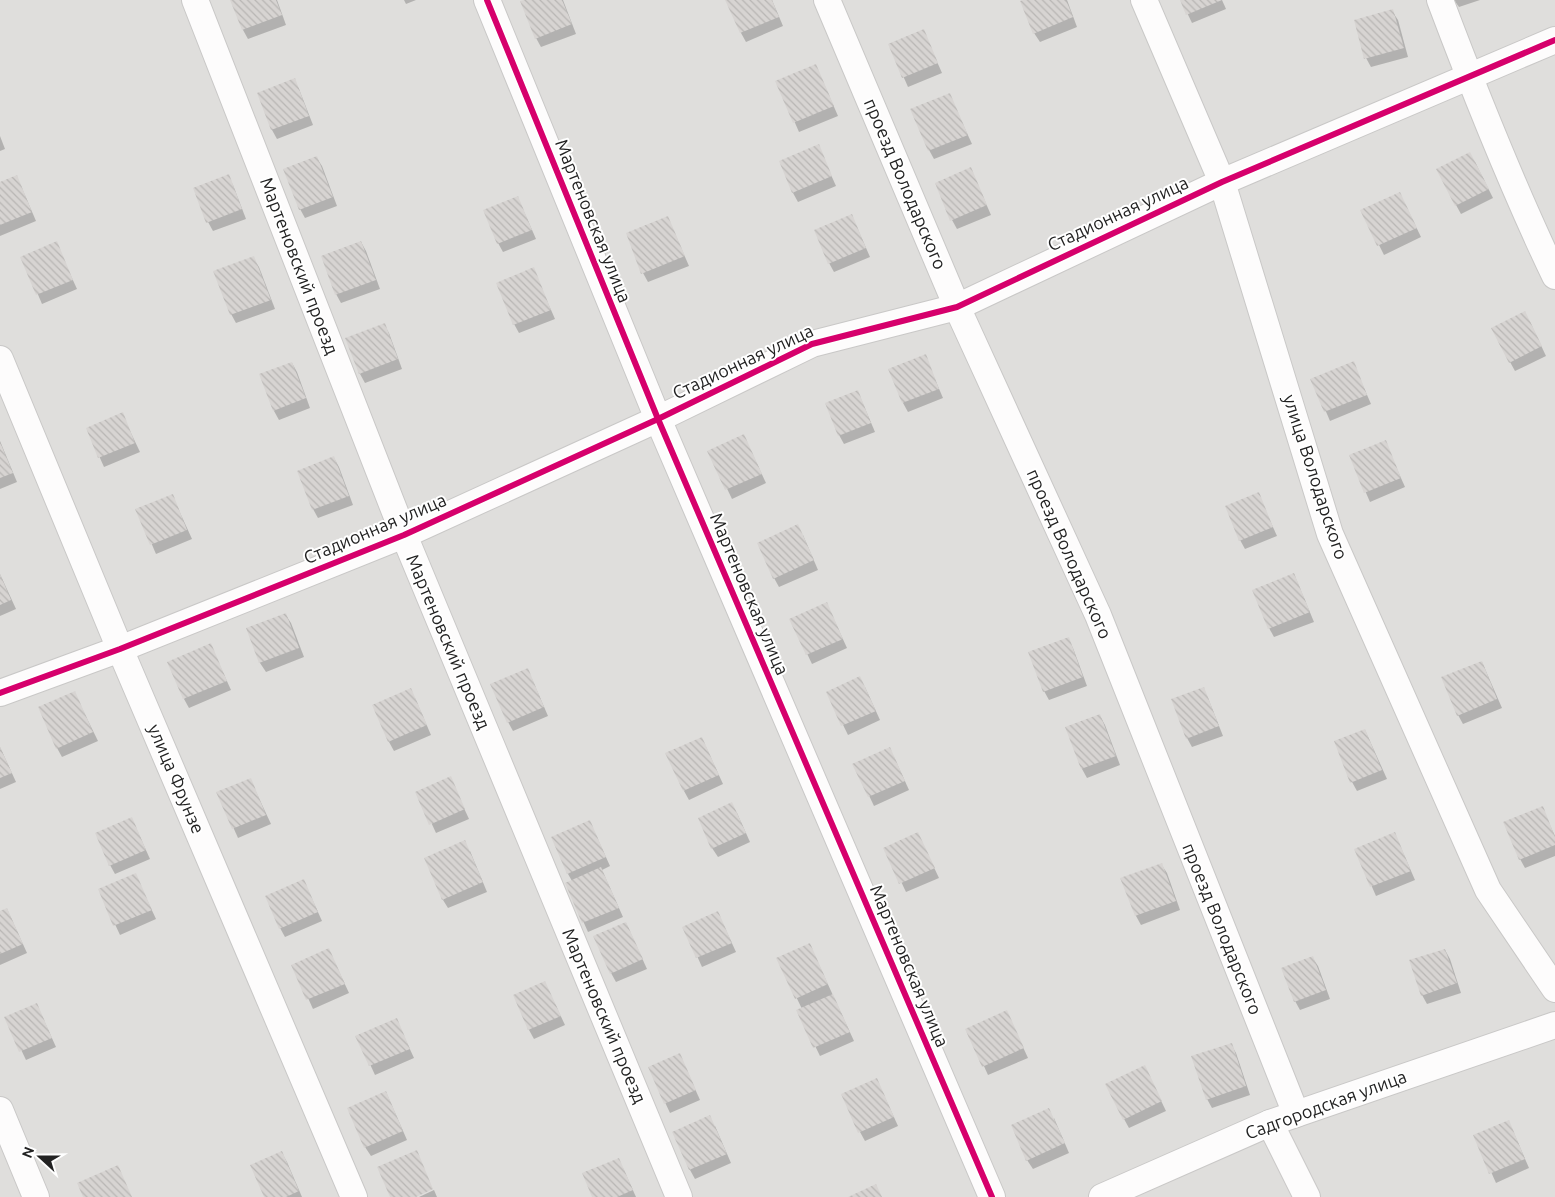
<svg xmlns="http://www.w3.org/2000/svg" width="1555" height="1197" font-family="Ubuntu,sans-serif">
  <style>
    .residential { fill: #dfdedc }
    .shadow { fill: #0003 }
    .building { fill: url(#building-back-hatch) }
    .lines { fill: none; stroke-linecap: round; stroke-linejoin: round }
    .minor-casing { stroke: #c9c8c7; stroke-width: 28 }
    .minor { stroke: #fdfcfc; stroke-width: 26 }
    .cycleway-casing { stroke: #fff; stroke-width: 9 }
    .cycleway { stroke: #d6006c; stroke-width: 6 }
    .labels { text-anchor: middle; stroke-width: 4; stroke-linejoin: round; paint-order: stroke }
    .street-label { font-size: 18px; fill: #222; stroke: #fff }
  </style>
  <defs>
    <pattern id="building-back-hatch" width="6" height="6" patternUnits="userSpaceOnUse" patternTransform="scale(1.25)"><rect width="6" height="6" fill="#d7d4d2"/><path d="M-1 5l2 2M0 0l6 6M5-1l2 2" fill="none" stroke="#b8b6b4"/></pattern>
  </defs>
  <rect width="100%" height="100%" fill="#f0eeeb"/>
  <rect class="residential" x="0" y="0" width="1555" height="1197"/>
  <g class="shadow">
    <polygon points="231,0 277,0 286,25 248,39 243,30"/>
    <polygon points="404,0 416,0 406,4"/>
    <polygon points="527,0 563,0 576,34 541,47 536,38"/>
    <polygon points="728,0 772,0 783,26 746,42 741,33"/>
    <polygon points="1027,0 1067,0 1077,27 1040,42 1034,33"/>
    <polygon points="1181,0 1222,0 1226,9 1192,23"/>
    <polygon points="1454,0 1480,0 1459,7"/>
    <polygon points="1392,11 1398,20 1408,57 1371,67 1366,58"/>
    <polygon points="923,30 942,73 908,87 889,44"/>
    <polygon points="816,66 838,116 799,132 777,82"/>
    <polygon points="294,80 299,89 313,125 277,139 272,130 258,93"/>
    <polygon points="949,94 972,144 934,159 929,150"/>
    <polygon points="0,136 5,149 0,151"/>
    <polygon points="818,146 836,186 798,202 793,193"/>
    <polygon points="316,157 322,166 337,206 305,218 300,209"/>
    <polygon points="1475,162 1493,198 1461,214 1456,205"/>
    <polygon points="971,169 991,215 957,229 952,220"/>
    <polygon points="228,176 233,185 246,219 213,231 208,222"/>
    <polygon points="0,184 21,186 36,221 0,236"/>
    <polygon points="518,198 536,239 503,252 498,243"/>
    <polygon points="1404,202 1421,237 1384,255 1362,211"/>
    <polygon points="852,216 870,257 834,272 829,263"/>
    <polygon points="668,218 689,266 648,282 643,273"/>
    <polygon points="361,242 366,251 380,289 341,303 336,294"/>
    <polygon points="56,243 77,289 42,304 22,257"/>
    <polygon points="253,258 259,267 275,309 236,323 231,314"/>
    <polygon points="533,269 555,319 519,333 514,324"/>
    <polygon points="1530,322 1546,356 1515,371 1510,362"/>
    <polygon points="384,324 389,333 402,369 365,383 360,374"/>
    <polygon points="925,356 943,398 908,412 903,403"/>
    <polygon points="292,363 297,372 310,408 279,420 274,411"/>
    <polygon points="1353,363 1371,404 1330,421 1312,379"/>
    <polygon points="858,392 875,432 844,444 839,435"/>
    <polygon points="122,414 140,452 104,467 87,429"/>
    <polygon points="744,436 766,483 732,499 709,451"/>
    <polygon points="0,441 17,482 0,489"/>
    <polygon points="1385,442 1405,487 1370,502 1350,456"/>
    <polygon points="334,458 339,467 353,505 318,518 313,509"/>
    <polygon points="1258,494 1277,536 1245,549 1240,540"/>
    <polygon points="172,495 192,539 156,554 137,510"/>
    <polygon points="803,535 818,570 779,587 774,578"/>
    <polygon points="0,574 16,609 0,616"/>
    <polygon points="1294,574 1314,622 1274,637 1269,628"/>
    <polygon points="831,613 847,648 812,664 791,620"/>
    <polygon points="285,614 291,623 304,657 266,672 260,663 247,629"/>
    <polygon points="1068,639 1073,648 1087,686 1049,700 1044,691"/>
    <polygon points="210,644 231,690 189,708 184,699"/>
    <polygon points="1482,662 1502,708 1463,724 1458,715"/>
    <polygon points="532,679 548,716 513,731 508,722"/>
    <polygon points="865,687 880,720 848,735 827,692"/>
    <polygon points="1203,689 1208,698 1223,736 1192,747 1187,738"/>
    <polygon points="74,692 98,741 62,757 57,748"/>
    <polygon points="415,698 431,735 394,751 389,742"/>
    <polygon points="1100,716 1105,725 1120,765 1087,778 1082,769 1067,728"/>
    <polygon points="1365,730 1387,779 1357,791 1352,782"/>
    <polygon points="0,747 16,782 0,789"/>
    <polygon points="706,747 723,784 689,800 684,791"/>
    <polygon points="894,757 909,790 874,806 854,764"/>
    <polygon points="450,778 469,819 436,833 417,792"/>
    <polygon points="250,779 271,824 238,838 218,793"/>
    <polygon points="1542,808 1555,836 1555,856 1525,868 1520,859"/>
    <polygon points="737,813 750,842 718,857 712,848"/>
    <polygon points="132,819 150,859 115,874 110,865"/>
    <polygon points="590,822 610,866 602,870 623,917 588,932 566,883 572,881 568,874"/>
    <polygon points="918,834 939,878 906,892 885,848"/>
    <polygon points="1395,834 1415,880 1376,896 1356,850"/>
    <polygon points="470,851 487,892 448,908 443,900"/>
    <polygon points="1161,864 1167,873 1180,910 1141,925 1136,916 1122,879"/>
    <polygon points="135,874 156,919 120,935 99,890"/>
    <polygon points="304,881 322,921 285,937 280,928"/>
    <polygon points="7,909 27,953 0,965 0,912"/>
    <polygon points="718,913 736,952 702,967 684,927"/>
    <polygon points="626,923 647,969 616,982 611,973"/>
    <polygon points="329,950 349,993 313,1009 293,965"/>
    <polygon points="1445,950 1450,959 1461,993 1427,1004 1422,995"/>
    <polygon points="814,954 854,1041 820,1056 798,1011 802,1009 778,959"/>
    <polygon points="1312,957 1318,966 1330,999 1300,1010 1295,1001"/>
    <polygon points="545,983 565,1025 534,1039 529,1030"/>
    <polygon points="37,1005 56,1047 26,1060 6,1018"/>
    <polygon points="396,1019 414,1058 375,1075 357,1036"/>
    <polygon points="1011,1021 1028,1058 988,1075 967,1029"/>
    <polygon points="1231,1044 1236,1053 1250,1095 1212,1108 1207,1099"/>
    <polygon points="680,1055 700,1100 670,1113 649,1068"/>
    <polygon points="1149,1076 1166,1111 1129,1128 1124,1119"/>
    <polygon points="877,1080 898,1126 865,1141 860,1132"/>
    <polygon points="386,1092 407,1140 371,1156 365,1147"/>
    <polygon points="1054,1118 1069,1153 1033,1169 1027,1160"/>
    <polygon points="715,1126 731,1163 695,1179 690,1170"/>
    <polygon points="1513,1131 1529,1168 1496,1183 1475,1136"/>
    <polygon points="282,1153 287,1162 302,1197 265,1197"/>
    <polygon points="623,1168 636,1197 593,1197"/>
    <polygon points="434,1190 437,1197 419,1197"/>
  </g>
  <g class="building">
    <polygon points="230,0 276,0 282,15 242,30"/>
    <polygon points="524,0 562,0 572,24 535,39 520,1"/>
    <polygon points="725,0 772,0 779,17 740,33"/>
    <polygon points="1023,0 1066,0 1073,17 1033,34 1020,1"/>
    <polygon points="1180,0 1222,0 1186,15"/>
    <polygon points="1393,9 1404,48 1364,59 1354,20"/>
    <polygon points="924,29 938,63 902,78 888,44"/>
    <polygon points="816,64 834,106 793,123 775,81"/>
    <polygon points="295,78 309,116 271,130 257,93"/>
    <polygon points="950,93 968,135 928,151 910,109"/>
    <polygon points="819,144 832,176 792,193 779,161"/>
    <polygon points="1470,152 1489,189 1455,206 1436,169"/>
    <polygon points="317,156 333,197 299,210 283,169"/>
    <polygon points="971,167 987,205 950,221 935,183"/>
    <polygon points="229,174 242,209 206,223 193,188"/>
    <polygon points="17,175 32,212 0,225 0,182"/>
    <polygon points="1400,192 1417,228 1377,246 1360,210"/>
    <polygon points="518,196 532,230 497,244 483,210"/>
    <polygon points="852,214 866,248 828,264 814,230"/>
    <polygon points="668,216 685,256 641,274 626,233"/>
    <polygon points="57,241 73,280 36,295 20,257"/>
    <polygon points="361,241 376,280 335,295 321,256"/>
    <polygon points="254,256 271,300 230,315 213,271"/>
    <polygon points="534,267 551,310 513,325 496,283"/>
    <polygon points="1525,311 1542,346 1509,363 1491,328"/>
    <polygon points="385,323 398,359 359,374 345,338"/>
    <polygon points="926,354 939,389 902,403 888,369"/>
    <polygon points="1354,361 1367,395 1324,412 1310,379"/>
    <polygon points="292,362 306,398 273,411 259,374"/>
    <polygon points="858,390 871,423 838,436 825,403"/>
    <polygon points="123,412 135,443 98,458 86,428"/>
    <polygon points="744,434 762,474 725,490 707,451"/>
    <polygon points="1386,440 1401,478 1364,493 1349,455"/>
    <polygon points="0,442 13,473 0,478"/>
    <polygon points="334,456 349,496 312,510 297,471"/>
    <polygon points="1259,492 1273,527 1239,541 1225,506"/>
    <polygon points="173,494 187,530 150,545 135,509"/>
    <polygon points="798,524 814,560 773,579 757,543"/>
    <polygon points="1294,573 1310,612 1268,629 1252,590"/>
    <polygon points="0,574 11,600 0,605"/>
    <polygon points="827,602 843,639 806,655 789,619"/>
    <polygon points="286,613 299,648 259,663 246,628"/>
    <polygon points="1069,637 1083,677 1043,692 1028,652"/>
    <polygon points="211,643 227,681 183,699 167,662"/>
    <polygon points="1482,661 1497,699 1457,716 1441,677"/>
    <polygon points="528,668 544,707 507,723 490,684"/>
    <polygon points="860,676 876,711 841,726 826,692"/>
    <polygon points="1204,687 1219,726 1186,739 1171,699"/>
    <polygon points="411,688 427,725 388,742 372,705"/>
    <polygon points="75,691 93,732 56,749 38,707"/>
    <polygon points="1100,714 1116,756 1081,769 1065,727"/>
    <polygon points="1365,729 1382,770 1350,783 1334,741"/>
    <polygon points="702,737 719,775 683,791 665,753"/>
    <polygon points="0,747 12,773 0,778"/>
    <polygon points="890,747 905,781 868,797 852,764"/>
    <polygon points="451,776 465,809 429,825 415,792"/>
    <polygon points="251,778 266,815 232,829 216,792"/>
    <polygon points="732,802 746,833 711,849 698,818"/>
    <polygon points="1543,806 1555,837 1555,845 1519,860 1503,822"/>
    <polygon points="132,817 146,850 109,866 95,833"/>
    <polygon points="590,820 606,857 567,874 551,837"/>
    <polygon points="918,832 935,868 899,884 883,848"/>
    <polygon points="1395,832 1411,871 1370,887 1354,849"/>
    <polygon points="465,840 483,882 442,900 424,858"/>
    <polygon points="1162,863 1176,901 1135,916 1120,878"/>
    <polygon points="601,867 619,908 582,923 565,883"/>
    <polygon points="136,873 152,910 113,926 98,889"/>
    <polygon points="304,879 318,912 279,929 265,896"/>
    <polygon points="7,908 23,944 0,954 0,911"/>
    <polygon points="718,911 732,943 696,958 682,927"/>
    <polygon points="626,922 643,959 610,974 593,936"/>
    <polygon points="810,943 828,984 795,999 776,958"/>
    <polygon points="329,948 345,984 306,1000 291,965"/>
    <polygon points="1445,949 1457,983 1421,996 1409,960"/>
    <polygon points="1313,956 1326,990 1294,1002 1281,968"/>
    <polygon points="545,981 561,1016 528,1030 513,995"/>
    <polygon points="833,994 850,1032 813,1048 796,1010"/>
    <polygon points="37,1003 52,1038 19,1052 4,1017"/>
    <polygon points="1007,1010 1024,1048 982,1067 965,1029"/>
    <polygon points="397,1018 410,1049 369,1066 355,1036"/>
    <polygon points="1232,1043 1246,1086 1206,1100 1191,1056"/>
    <polygon points="680,1053 696,1090 664,1104 648,1067"/>
    <polygon points="1145,1065 1162,1101 1123,1120 1105,1084"/>
    <polygon points="877,1078 894,1117 858,1133 841,1094"/>
    <polygon points="386,1091 403,1131 364,1148 347,1108"/>
    <polygon points="1049,1108 1065,1143 1026,1161 1011,1125"/>
    <polygon points="710,1115 727,1154 689,1170 672,1132"/>
    <polygon points="1509,1120 1525,1159 1489,1174 1473,1135"/>
    <polygon points="417,1150 433,1189 416,1197 390,1197 377,1167"/>
    <polygon points="282,1151 299,1191 286,1197 264,1197 250,1165"/>
    <polygon points="619,1158 633,1190 617,1197 592,1197 582,1173"/>
    <polygon points="118,1165 132,1197 83,1197 77,1183"/>
    <polygon points="876,1184 882,1197 848,1197"/>
  </g>
  <g class="lines">
    <g class="minor-casing">
      <g id="minor">
        <polyline points="195,0 404,535 679,1197"/>
        <polyline points="487,0 658,419 992,1197"/>
        <polyline points="827,0 957,307 1098,615 1296,1114"/>
        <polyline points="1144,0 1222,182 1330,534 1488,890 1555,989"/>
        <path d="M1440,0C1475,93 1512,186 1555,276"/>
        <polyline points="0,359 120,649 354,1197"/>
        <polyline points="0,693 120,649 404,535 658,419 812,344 957,307 1222,182 1555,40"/>
        <polyline points="0,1110 36,1197"/>
        <polyline points="1270,1123 1307,1197"/>
        <polyline points="1102,1197 1270,1123 1555,1025"/>
      </g>
    </g>
    <use href="#minor" class="minor"/>
    <g class="cycleway-casing">
      <g id="cycleway">
        <polyline points="487,0 658,419 992,1197"/>
        <polyline points="0,693 120,649 404,535 658,419 812,344 957,307 1222,182 1555,40"/>
      </g>
    </g>
    <use href="#cycleway" class="cycleway"/>
  </g>
  <g class="labels">
    <g class="street-label">
      <text transform="translate(905 184) rotate(67)" y="6">проезд Володарского</text>
      <text transform="translate(1118 214) rotate(-25)" y="6">Стадионная улица</text>
      <text transform="translate(593 221) rotate(68)" y="6">Мартеновская улица</text>
      <text transform="translate(299 266) rotate(69)" y="6">Мартеновский проезд</text>
      <text transform="translate(743 362) rotate(-25)" y="6">Стадионная улица</text>
      <text transform="translate(1315 477) rotate(72)" y="6">улица Володарского</text>
      <text transform="translate(375 529) rotate(-23)" y="6">Стадионная улица</text>
      <text transform="translate(1069 554) rotate(66)" y="6">проезд Володарского</text>
      <text transform="translate(749 594) rotate(67)" y="6">Мартеновская улица</text>
      <text transform="translate(448 642) rotate(67)" y="6">Мартеновский проезд</text>
      <text transform="translate(176 779) rotate(67)" y="6">улица Фрунзе</text>
      <text transform="translate(1222 929) rotate(68)" y="6">проезд Володарского</text>
      <text transform="translate(909 966) rotate(67)" y="6">Мартеновская улица</text>
      <text transform="translate(604 1016) rotate(67)" y="6">Мартеновский проезд</text>
      <text transform="translate(1326 1105) rotate(-20)" y="6">Садгородская улица</text>
    </g>
  </g>
  <g transform="translate(40 1157) rotate(291)" stroke="#ffffff" stroke-width="4" paint-order="stroke">
  <path d="M0-4L9 19L0 12L-9 19Z" fill="#222222"/>
  <text y="-8" font-size="14" font-weight="bold" text-anchor="middle" fill="#222222">N</text>
  </g>
</svg>
